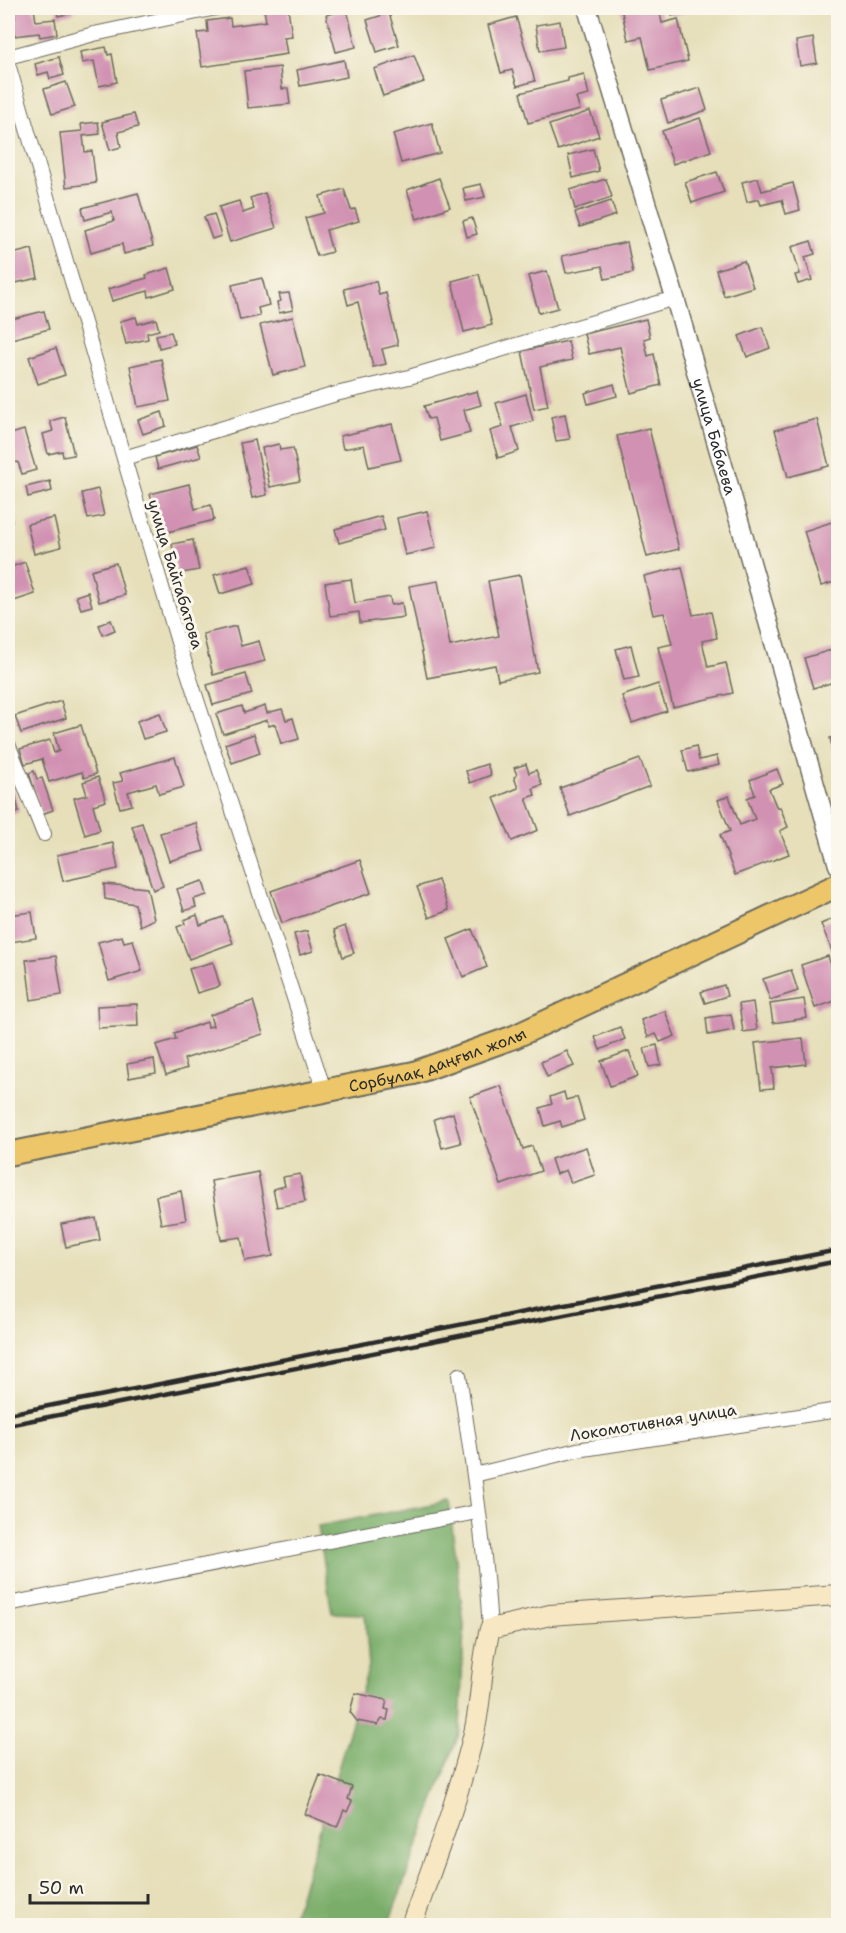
<svg xmlns="http://www.w3.org/2000/svg" width="846" height="1933" font-family="'Shantell Sans',sans-serif">
  <style>
    .forest { fill: #79ad69; stroke: #526c4a; stroke-width: 1.5 }
    .building { fill: #d191b2 }
    .lines { fill: none; stroke-linecap: round; stroke-linejoin: round }
    .minor-casing { stroke: #6c6a5d; stroke-width: 16 }
    .tertiary-casing { stroke: #6c6a5d; stroke-width: 21 }
    .secondary-casing { stroke: #6c6a5d; stroke-width: 22 }
    .primary-casing { stroke: #6c6a5d; stroke-width: 26 }
    .minor { stroke: #fff; stroke-width: 14 }
    .tertiary { stroke: #fff; stroke-width: 18 }
    .secondary { stroke: #f7e8c3; stroke-width: 20 }
    .primary { stroke: #ecc669; stroke-width: 22 }
    .rail { stroke: #2b2b2b; stroke-width: 4.5 }
    .labels { text-anchor: middle; stroke-width: 6; stroke-linejoin: round; paint-order: stroke }
    .street-label { font-size: 16px; fill: #2b2b2b; stroke: #fbf7ec }
  </style>
  <rect width="100%" height="100%" fill="#fbf7ec"/>
  <filter id="ink" filterUnits="userSpaceOnUse"><feTurbulence type="fractalNoise" baseFrequency=".0167" numOctaves="2"/><feDisplacementMap in="SourceGraphic" scale="12" xChannelSelector="R" yChannelSelector="G"/><feConvolveMatrix kernelMatrix="1 2 1 2 8 2 1 2 1" color-interpolation-filters="sRGB"/></filter>
  <filter id="wash" filterUnits="userSpaceOnUse"><feTurbulence type="fractalNoise" baseFrequency=".008" numOctaves="4" result="noise"/><feDisplacementMap in="SourceGraphic" scale="24" xChannelSelector="R" yChannelSelector="G"/><feGaussianBlur stdDeviation="1.35" result="paint"/><feColorMatrix in="noise" values="0 0 0 0 0 0 0 0 0 0 0 0 0 0 0 0 0 1.4 0 .05"/><feComposite in="paint" operator="in"/></filter>
  <g filter="url(#wash)">
    <rect width="100%" height="100%" fill="#e6dfba"/>
    <polygon class="forest" points="449,1501 464,1625 460,1731 388,1925 289,1926 299,1899 369,1666 365,1614 332,1613 318,1526"/>
    <g id="blocks">
      <g class="building">
        <polygon points="14,8 34,8 36,21 55,19 57,34 40,37 39,33 14,36 12,18 15,18"/>
        <polygon points="56,8 73,8 74,13 58,16"/>
        <polygon points="279,8 288,8 292,36 284,37 287,54 202,67 197,33 208,32 207,21 230,18 231,26 266,21 264,10"/>
        <polygon points="480,8 500,8 482,14"/>
        <polygon points="621,8 659,8 662,23 678,19 688,61 650,70 642,37 628,40"/>
        <polygon points="670,8 688,8 689,11 672,16"/>
        <polygon points="347,10 356,47 336,52 326,15"/>
        <polygon points="389,13 399,45 377,52 367,20"/>
        <polygon points="516,17 535,81 517,86 512,70 501,73 488,25"/>
        <polygon points="560,21 564,47 540,51 536,25"/>
        <polygon points="813,38 817,63 800,66 796,41"/>
        <polygon points="106,47 108,55 112,54 117,82 99,86 94,61 82,63 80,52"/>
        <polygon points="414,55 424,82 383,96 374,69"/>
        <polygon points="59,57 64,75 50,79 48,72 38,75 35,64"/>
        <polygon points="344,60 347,77 300,86 297,70"/>
        <polygon points="280,67 282,89 288,88 290,104 248,108 244,71"/>
        <polygon points="584,74 589,95 576,98 580,110 528,123 520,93 568,81 568,78"/>
        <polygon points="66,82 75,107 52,114 44,89"/>
        <polygon points="700,88 707,110 668,123 661,100"/>
        <polygon points="590,111 599,136 558,150 549,125"/>
        <polygon points="134,114 138,127 118,132 121,147 110,150 102,122"/>
        <polygon points="700,118 711,151 673,164 662,131"/>
        <polygon points="98,122 100,134 83,136 85,152 92,151 96,183 66,187 60,133 82,131 81,124"/>
        <polygon points="432,123 440,153 401,163 393,134"/>
        <polygon points="593,149 599,171 573,178 568,155"/>
        <polygon points="717,172 724,192 692,203 685,182"/>
        <polygon points="439,178 450,207 417,219 407,190"/>
        <polygon points="758,178 762,191 793,183 800,210 786,214 782,200 761,205 759,199 747,202 742,182"/>
        <polygon points="606,179 612,197 575,209 570,190"/>
        <polygon points="481,184 485,197 466,201 463,188"/>
        <polygon points="344,189 351,210 355,209 359,221 326,230 332,252 317,256 305,218 324,213 320,196"/>
        <polygon points="138,193 153,246 124,254 122,244 91,253 85,230 114,221 112,212 85,220 82,208"/>
        <polygon points="265,193 276,228 230,242 219,207 239,201 243,213 254,209 250,198"/>
        <polygon points="611,201 616,215 580,227 575,213"/>
        <polygon points="214,214 221,236 212,239 204,217"/>
        <polygon points="472,218 477,234 467,237 463,221"/>
        <polygon points="811,241 815,254 805,257 812,280 798,284 795,275 800,274 792,247"/>
        <polygon points="627,242 633,273 605,279 602,266 566,273 562,256"/>
        <polygon points="32,249 38,278 11,284 8,270 8,255"/>
        <polygon points="744,261 753,287 724,296 716,270"/>
        <polygon points="169,268 175,289 149,297 148,291 112,301 108,289 147,278 146,275"/>
        <polygon points="547,271 558,308 539,313 528,276"/>
        <polygon points="479,274 492,325 464,332 452,281"/>
        <polygon points="262,278 269,305 258,308 260,316 240,320 232,285"/>
        <polygon points="376,281 379,295 386,293 398,345 382,349 386,364 373,367 358,302 348,305 344,289"/>
        <polygon points="289,293 293,310 279,313 277,302 281,301 279,294"/>
        <polygon points="44,311 49,329 8,340 8,320"/>
        <polygon points="136,317 138,324 156,319 159,330 147,333 148,339 126,344 120,321"/>
        <polygon points="293,317 305,367 273,375 260,325"/>
        <polygon points="646,319 650,337 644,339 648,356 654,354 661,385 631,393 620,347 589,354 584,334"/>
        <polygon points="762,327 770,348 747,357 739,336"/>
        <polygon points="171,332 175,344 159,348 156,335"/>
        <polygon points="568,341 572,360 540,367 548,406 534,409 522,351"/>
        <polygon points="56,348 65,375 38,384 29,357"/>
        <polygon points="161,359 170,401 138,407 130,366"/>
        <polygon points="614,384 617,396 588,404 585,393"/>
        <polygon points="477,391 481,405 464,410 470,433 440,441 434,418 428,419 424,406"/>
        <polygon points="526,394 533,421 512,427 519,451 498,458 490,431 503,427 496,403"/>
        <polygon points="162,412 166,426 143,434 138,420"/>
        <polygon points="565,414 570,439 556,441 551,417"/>
        <polygon points="65,417 74,455 63,457 62,451 48,454 43,434 53,431 50,421"/>
        <polygon points="817,419 829,466 788,477 775,430"/>
        <polygon points="392,424 401,460 369,467 364,445 343,449 340,436"/>
        <polygon points="649,428 679,549 647,557 617,436"/>
        <polygon points="24,430 36,470 22,474 18,462 12,463 8,446 8,435"/>
        <polygon points="255,440 267,495 252,498 240,443"/>
        <polygon points="279,444 280,450 293,448 300,481 270,487 262,448"/>
        <polygon points="197,445 201,457 158,469 155,457"/>
        <polygon points="50,481 52,491 28,497 26,487"/>
        <polygon points="189,484 195,509 211,505 214,520 160,534 150,494"/>
        <polygon points="98,489 104,516 88,519 82,493"/>
        <polygon points="8,507 12,521 8,522"/>
        <polygon points="427,511 436,548 405,555 397,518"/>
        <polygon points="381,516 385,530 339,543 335,529"/>
        <polygon points="54,518 61,547 34,554 27,524"/>
        <polygon points="838,520 838,581 821,586 804,531"/>
        <polygon points="193,540 199,570 177,574 172,544"/>
        <polygon points="8,544 12,559 8,560"/>
        <polygon points="25,562 35,594 8,603 8,568"/>
        <polygon points="116,563 125,595 99,602 91,570"/>
        <polygon points="249,565 255,584 220,594 214,575"/>
        <polygon points="682,567 693,615 711,612 717,638 702,641 708,667 726,663 733,693 673,707 658,647 672,644 664,613 653,615 644,576"/>
        <polygon points="520,575 538,672 498,680 495,665 427,678 409,586 438,581 450,646 499,636 488,581"/>
        <polygon points="351,579 355,603 390,597 391,605 402,603 404,617 360,623 359,612 330,616 325,583"/>
        <polygon points="88,592 92,606 81,609 76,596"/>
        <polygon points="111,620 115,630 103,635 99,625"/>
        <polygon points="236,626 241,646 259,641 265,661 213,675 203,634"/>
        <polygon points="631,645 639,677 624,680 616,649"/>
        <polygon points="838,648 838,681 813,688 804,658"/>
        <polygon points="246,674 252,694 213,705 207,685"/>
        <polygon points="658,684 667,711 632,723 622,696"/>
        <polygon points="61,701 66,718 21,733 15,716"/>
        <polygon points="242,706 244,713 265,706 267,713 282,709 286,720 293,718 299,739 281,744 275,724 269,726 267,720 223,734 216,714"/>
        <polygon points="160,713 166,732 143,739 137,721"/>
        <polygon points="81,725 96,774 84,778 82,772 49,782 42,759 25,764 20,749 50,740 54,753 59,751 54,733"/>
        <polygon points="254,734 260,753 232,763 225,744"/>
        <polygon points="838,736 838,769 830,738"/>
        <polygon points="696,746 699,760 717,756 719,765 688,772 682,750"/>
        <polygon points="175,757 184,787 159,794 156,784 128,792 132,805 120,808 113,783 123,781 120,773"/>
        <polygon points="640,759 650,786 570,816 560,788"/>
        <polygon points="487,764 491,775 470,783 466,771"/>
        <polygon points="526,764 529,773 536,770 542,785 533,788 535,795 526,798 538,830 512,841 494,798 518,788 514,777 517,775 514,768"/>
        <polygon points="777,769 783,784 769,789 777,808 780,807 788,827 780,831 789,854 735,875 720,835 730,831 718,800 729,796 740,825 755,819 747,798 755,795 750,780"/>
        <polygon points="34,771 37,779 42,778 53,810 42,814 29,773"/>
        <polygon points="98,777 106,801 93,805 100,830 85,835 74,798 87,795 83,782"/>
        <polygon points="14,790 19,812 8,815 8,792"/>
        <polygon points="142,823 163,886 153,890 132,826"/>
        <polygon points="196,823 204,851 169,861 160,833"/>
        <polygon points="113,843 118,869 63,881 57,855"/>
        <polygon points="360,860 371,893 282,923 271,891"/>
        <polygon points="438,880 449,910 429,918 417,887"/>
        <polygon points="203,881 207,895 194,899 196,907 184,911 177,889"/>
        <polygon points="104,884 147,888 154,919 140,926 135,904 105,899"/>
        <polygon points="32,912 36,938 11,942 8,915"/>
        <polygon points="197,915 200,925 223,917 233,943 189,959 177,927 185,924 184,920"/>
        <polygon points="835,918 838,926 838,954 834,956 821,924"/>
        <polygon points="345,926 354,953 343,957 334,930"/>
        <polygon points="472,929 487,967 463,977 448,939"/>
        <polygon points="307,931 313,951 300,955 294,934"/>
        <polygon points="122,936 124,942 133,940 142,971 109,981 98,942"/>
        <polygon points="56,956 62,995 31,1000 26,960"/>
        <polygon points="828,956 838,987 838,1000 815,1008 801,965"/>
        <polygon points="213,962 220,986 197,993 189,969"/>
        <polygon points="791,970 798,991 770,1000 763,979"/>
        <polygon points="724,985 727,996 705,1003 701,992"/>
        <polygon points="804,999 807,1018 773,1023 770,1004"/>
        <polygon points="253,1001 263,1034 184,1059 187,1068 166,1075 156,1045 176,1039 174,1033 207,1022 208,1027 213,1026 210,1015"/>
        <polygon points="753,1002 757,1030 743,1032 739,1004"/>
        <polygon points="137,1004 138,1026 98,1028 97,1006"/>
        <polygon points="665,1011 675,1036 660,1042 656,1034 648,1037 641,1020"/>
        <polygon points="731,1014 734,1030 708,1035 706,1018"/>
        <polygon points="620,1027 625,1039 600,1050 595,1037"/>
        <polygon points="803,1038 806,1064 772,1068 774,1088 761,1089 755,1043"/>
        <polygon points="657,1045 661,1065 649,1067 644,1048"/>
        <polygon points="567,1051 574,1066 547,1077 541,1062"/>
        <polygon points="629,1051 638,1076 610,1086 601,1061"/>
        <polygon points="154,1059 156,1073 129,1078 127,1064"/>
        <polygon points="501,1086 523,1149 532,1146 541,1171 501,1185 470,1097"/>
        <polygon points="564,1092 566,1100 577,1097 584,1120 562,1127 560,1121 545,1126 540,1108 552,1104 550,1097"/>
        <polygon points="453,1113 461,1143 442,1148 434,1119"/>
        <polygon points="586,1147 595,1175 571,1183 566,1170 556,1174 551,1159"/>
        <polygon points="258,1172 273,1256 245,1261 241,1237 221,1240 211,1181"/>
        <polygon points="300,1174 305,1202 277,1207 273,1189 285,1186 283,1177"/>
        <polygon points="181,1191 186,1220 161,1224 156,1196"/>
        <polygon points="96,1218 100,1240 66,1247 61,1224"/>
        <polygon points="355,1693 387,1700 385,1709 389,1710 387,1720 382,1719 378,1725 357,1721 350,1712"/>
        <polygon points="320,1775 352,1787 348,1799 352,1801 347,1812 344,1810 337,1827 305,1814"/>
      </g>
    </g>
  </g>
  <g filter="url(#ink)">
    <use href="#blocks" fill-opacity="0" stroke="#6c6a5d" stroke-width="1.5"/>
    <g class="lines">
      <g class="minor-casing">
        <g id="minor">
          <polyline points="8,57 94,34 216,8"/>
          <polyline points="8,64 178,642 324,1090"/>
          <polyline points="124,458 336,394 409,377 675,298"/>
          <polyline points="8,744 44,834"/>
          <path d="M459,1375C472,1459 485,1544 490,1629"/>
          <polyline points="474,1475 577,1450 838,1410"/>
          <polyline points="8,1604 477,1512"/>
        </g>
      </g>
      <g class="tertiary-casing">
        <g id="tertiary">
          <path id="s1" d="M587,8L675,298L838,865"/>
        </g>
      </g>
      <g class="secondary-casing">
        <path id="secondary" d="M411,1926C434,1862 458,1799 474,1733C482,1699 481,1663 490,1629L550,1615L838,1595"/>
      </g>
      <g class="primary-casing">
        <g id="primary">
          <path id="s2" d="M8,1154L414,1073L514,1037L838,885"/>
        </g>
      </g>
      <use href="#minor" class="minor"/>
      <use href="#tertiary" class="tertiary"/>
      <use href="#secondary" class="secondary"/>
      <use href="#primary" class="primary"/>
      <g class="rail">
        <polyline points="8,1414 838,1250"/>
        <polyline points="8,1425 838,1261"/>
      </g>
    </g>
  </g>
  <g class="labels">
    <g class="street-label">
      <text dy="6" stroke="none"><textPath href="#s1" startOffset="447">улица Бабаева</textPath></text>
      <text transform="translate(176 574) rotate(73)" y="6">улица Байгабатова</text>
      <text dy="6" stroke="none"><textPath href="#s2" startOffset="440">Сорбұлақ даңғыл жолы</textPath></text>
      <text transform="translate(653 1422) rotate(-9)" y="6">Локомотивная улица</text>
    </g>
  </g>
  <rect width="846" height="1933" fill="none" stroke="#fbf7ec" stroke-width="30"/>
  <path d="M30 1894v9h118v-9" fill="none" stroke="#2b2b2b" stroke-width="3"/>
  <text x="39" y="1894" font-size="18" fill="#2b2b2b" stroke="#fbf7ec" stroke-width="4.5" paint-order="stroke">50 m</text>
</svg>
